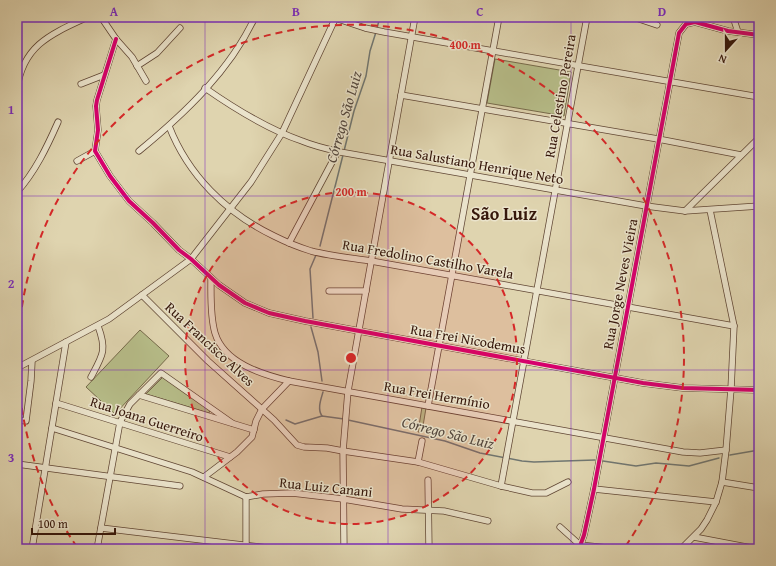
<svg xmlns="http://www.w3.org/2000/svg" width="776" height="566" font-family="'Gentium Book Plus',serif">
  <style>
    .green { fill: #b6bc88; stroke: #766a4a }
    .lines { fill: none; stroke-linecap: round; stroke-linejoin: round }
    .stream { stroke: #707671; stroke-width: 1.5 }
    .street-casing { stroke: #604634; stroke-width: 7 }
    .street { stroke: #eae3cb; stroke-width: 5.5 }
    .cycleway-casing { stroke: #eae3cb; stroke-width: 6 }
    .cycleway { stroke: #d6006c; stroke-width: 4 }
    .grid { fill: none; stroke: #7b2cbf; stroke-width: 1; stroke-opacity: 0.55 }
    .ring { fill: none; stroke: #d62828; stroke-width: 2; stroke-dasharray: 7 5 }
    .labels { text-anchor: middle; stroke-width: 3; stroke-linejoin: round; paint-order: stroke }
    .street-label { font-size: 14px; fill: #36170b; stroke: #eae3cb }
    .water-label { font-size: 15px; font-style: italic; fill: #53473e; stroke: #eae3cb }
    .district-label { font-size: 18px; font-weight: bold; fill: #36170b; stroke: #eae3cb }
    .centre { fill: #d62828; stroke: #eae3cb; stroke-width: 2 }
    .ring-label { font-size: 12px; text-anchor: middle; font-weight: bold; fill: #d62828; stroke: #eae3cb; stroke-width: 3; stroke-linejoin: round; paint-order: stroke }
    .neatline { fill: none; stroke: #7b2cbf; stroke-width: 1.5 }
    .grid-label { font-size: 13px; text-anchor: middle; font-weight: bold; fill: #7b2cbf }
  </style>
  <rect width="100%" height="100%" fill="#dfd4af"/>
  <filter id="stains"><feTurbulence type="fractalNoise" baseFrequency=".005" numOctaves="4"/><feColorMatrix values="0 0 0 0 .2 0 0 0 0 .09 0 0 0 0 .02 0 0 0 .5 -.17"/></filter>
  <radialGradient id="worn" r=".72"><stop offset=".6" stop-color="#630" stop-opacity="0"/><stop offset="1" stop-color="#630" stop-opacity=".3"/></radialGradient>
  <g class="green">
    <polygon points="495,59 571,72 564,116 487,103"/>
    <polygon points="140,330 169,356 115,414 86,387"/>
    <polygon points="163,377 210,410 209,413 146,394"/>
    <polygon points="422,407 426,408 422,432 418,432"/>
  </g>
  <g class="lines">
    <g class="stream">
      <polyline points="377,28 380,17"/>
      <polyline points="344,151 354,111 366,76 370,51 376,32"/>
      <polyline points="320,246 343,155"/>
      <polyline points="313,318 310,269 316,255"/>
      <polyline points="311,327 318,352 322,381"/>
      <path d="M322,416C317,409 321,399 323,392"/>
      <polyline points="286,420 295,424 322,416 344,419"/>
      <polyline points="348,420 445,441 480,453 522,461 534,462 595,460"/>
      <polyline points="730,455 759,450"/>
      <polyline points="603,461 636,466 656,463 689,466 719,458"/>
    </g>
    <g class="street-casing">
      <g id="street">
        <polyline points="101,17 116,39 132,57 146,81"/>
        <polyline points="332,17 365,28 384,32 759,97"/>
        <polyline points="633,17 657,25"/>
        <polyline points="733,17 738,32"/>
        <polyline points="116,39 97,100 96,106 98,130 95,151 110,176 129,201 153,223 179,250 191,259 219,285 245,303 269,313 305,321 643,383 683,388 759,390"/>
        <polyline points="137,66 157,53 180,28"/>
        <polyline points="81,84 104,75"/>
        <path d="M205,88C235,109 267,129 302,141C314,146 327,149 340,152L646,206L685,211L759,206"/>
        <path d="M17,89C23,45 51,34 88,17"/>
        <polyline points="401,95 658,139 741,155"/>
        <path d="M169,126C188,175 226,213 274,236C286,242 298,247 311,251C330,256 351,258 371,261L734,326"/>
        <path d="M139,151C184,114 230,71 255,17"/>
        <polyline points="77,161 95,151"/>
        <path d="M17,192C35,172 47,147 58,122"/>
        <polyline points="685,211 759,138"/>
        <polyline points="289,243 338,151"/>
        <path d="M211,278C211,295 210,316 215,333C224,363 261,374 289,381L683,452L700,453L726,450"/>
        <polyline points="329,291 366,291"/>
        <polyline points="142,295 208,361 274,420 297,445 304,447 327,448 343,451 418,462 501,486 532,493 546,493 568,482"/>
        <polyline points="17,368 109,319 191,259 251,182 282,133 336,17"/>
        <path d="M91,377C103,355 107,350 98,326"/>
        <polyline points="139,395 254,430"/>
        <polyline points="56,403 230,457"/>
        <polyline points="428,406 499,17"/>
        <polyline points="17,420 26,421 31,381 32,361"/>
        <polyline points="52,428 192,472 246,497 263,494 292,493 343,499 402,509 444,511 488,521"/>
        <polyline points="418,462 422,441"/>
        <polyline points="17,464 180,486"/>
        <polyline points="204,477 237,452 252,437 256,421 262,409 289,381"/>
        <polyline points="428,480 429,549"/>
        <polyline points="722,482 759,488"/>
        <polyline points="501,486 587,17"/>
        <polyline points="594,489 716,502"/>
        <polyline points="560,527 580,545 618,549"/>
        <polyline points="101,528 277,549"/>
        <polyline points="694,537 757,549"/>
        <polyline points="32,549 66,342"/>
        <polyline points="97,549 120,422 130,404 161,373 232,423"/>
        <polyline points="246,549 246,497"/>
        <polyline points="344,549 343,451 348,391 415,17"/>
        <polyline points="579,549 584,535 594,489 679,33 686,24 695,22 728,31 759,35"/>
        <polyline points="681,549 701,529 707,520 716,502 722,482 726,450 731,389 734,326 710,210"/>
      </g>
    </g>
    <use href="#street" class="street"/>
    <g class="cycleway-casing">
      <g id="cycleway">
        <polyline points="116,39 97,100 96,106 98,130 95,151 110,176 129,201 153,223 179,250 191,259 219,285 245,303 269,313 305,321 643,383 683,388 759,390"/>
        <polyline points="579,549 584,535 594,489 679,33 686,24 695,22 728,31 759,35"/>
      </g>
    </g>
    <use href="#cycleway" class="cycleway"/>
  </g>
  <path class="grid" d="M205,17V549M388,17V549M571,17V549M17,196H759M17,370H759"/>
  <circle cx="351" cy="358" r="166" fill="#d62828" fill-opacity=".12"/>
  <g class="ring">
    <circle cx="351" cy="358" r="166"/>
    <path d="M77 547A333 333 0 1 1 625 547"/>
  </g>
  <g class="labels">
    <g class="street-label">
      <text transform="translate(560 96) rotate(-80)" y="5">Rua Celestino Pereira</text>
      <text transform="translate(477 164) rotate(10)" y="5">Rua Salustiano Henrique Neto</text>
      <text transform="translate(428 259) rotate(10)" y="5">Rua Fredolino Castilho Varela</text>
      <text transform="translate(620 284) rotate(-79)" y="5">Rua Jorge Neves Vieira</text>
      <text transform="translate(468 339) rotate(10)" y="5">Rua Frei Nicodemus</text>
      <text transform="translate(210 344) rotate(43)" y="5">Rua Francisco Alves</text>
      <text transform="translate(437 395) rotate(10)" y="5">Rua Frei Hermínio</text>
      <text transform="translate(147 419) rotate(18)" y="5">Rua Joana Guerreiro</text>
      <text transform="translate(326 487) rotate(6)" y="5">Rua Luiz Canani</text>
    </g>
    <g class="water-label">
      <text transform="translate(344 117) rotate(-74)" y="5">Córrego São Luiz</text>
      <text transform="translate(448 433) rotate(14)" y="5">Córrego São Luiz</text>
    </g>
    <g class="district-label">
      <text x="504" y="220">São Luiz</text>
    </g>
  </g>
  <circle cx="351" cy="358" r="6" class="centre"/>
  <g class="ring-label">
    <text x="465" y="49">400 m</text>
    <text x="351" y="196">200 m</text>
  </g>
  <rect width="776" height="566" fill="none" stroke="#dfd4af" stroke-width="44"/>
  <g transform="translate(726 50) rotate(201)" stroke="#eae3cb" stroke-width="3" paint-order="stroke">
  <path d="M0-3L7 15L0 10L-7 15Z" fill="#36170b"/>
  <text y="-6" font-size="11" font-weight="bold" text-anchor="middle" fill="#36170b">N</text>
  </g>
  <path d="M32 528v6h83v-6" fill="none" stroke="#36170b" stroke-width="2"/>
  <text x="38" y="528" font-size="12" fill="#36170b" stroke="#eae3cb" stroke-width="3" paint-order="stroke">100 m</text>
  <rect x="22" y="22" width="732" height="522" class="neatline"/>
  <g class="grid-label">
    <text x="114" y="16">A</text>
    <text x="296" y="16">B</text>
    <text x="480" y="16">C</text>
    <text x="662" y="16">D</text>
    <text x="11" y="114">1</text>
    <text x="11" y="288">2</text>
    <text x="11" y="462">3</text>
  </g>
  <rect width="100%" height="100%" filter="url(#stains)"/>
  <rect width="100%" height="100%" fill="url(#worn)"/>
</svg>
